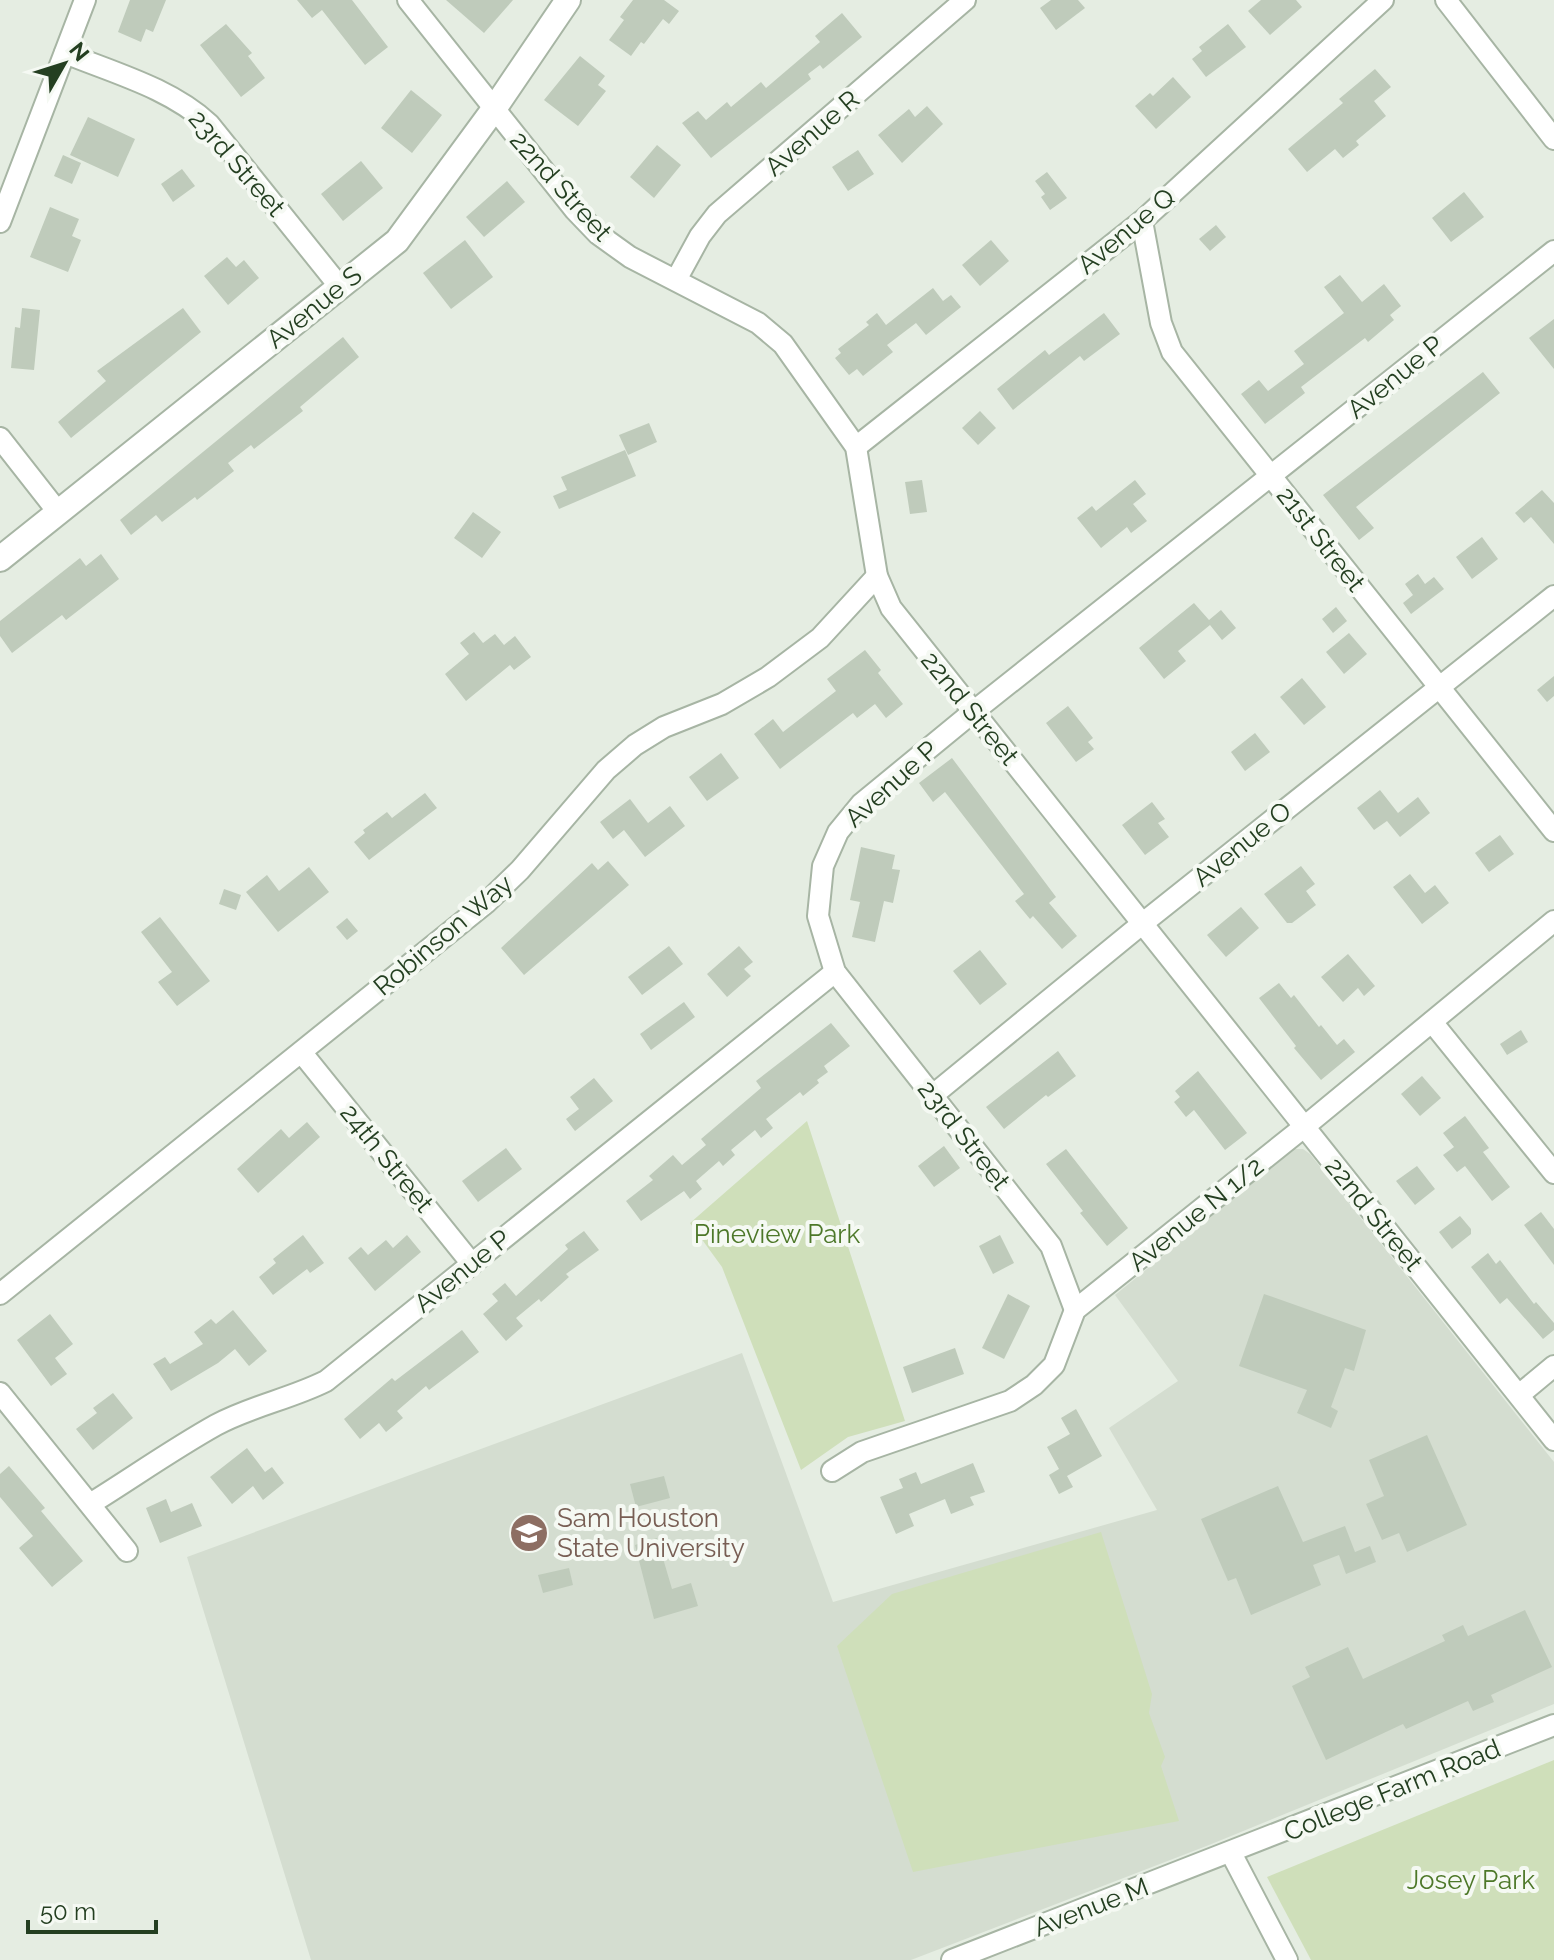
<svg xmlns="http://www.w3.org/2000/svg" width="1554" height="1960" font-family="Raleway,sans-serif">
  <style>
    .built { fill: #d4ddd0 }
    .green { fill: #cfdfba }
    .building { fill: #bfcbbb }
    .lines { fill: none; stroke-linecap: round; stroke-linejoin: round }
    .minor-casing { stroke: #a7b5a4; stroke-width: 24 }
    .tertiary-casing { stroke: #a7b5a4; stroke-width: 28 }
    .minor { stroke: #fff; stroke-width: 20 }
    .tertiary { stroke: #fff; stroke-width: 24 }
    .labels { text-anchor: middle; stroke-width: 8; stroke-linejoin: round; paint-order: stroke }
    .street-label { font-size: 26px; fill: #243f21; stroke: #f5f9f3 }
    .park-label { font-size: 26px; fill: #4d7829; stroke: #f5f9f3 }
    .education-label { font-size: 26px; fill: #785e54; stroke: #f5f9f3; text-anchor: start }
  </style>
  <rect width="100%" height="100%" fill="#e5ede2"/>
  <polygon class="built" points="1294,1149 1303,1149 1310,1154 1554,1462 1554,1704 1209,1845 911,1960 311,1960 187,1557 742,1353 833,1602 1157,1510 1109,1428 1178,1381 1115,1295"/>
  <g class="green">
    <polygon points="807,1121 905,1421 848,1437 801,1470 722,1267 690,1223"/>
    <polygon points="1101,1532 1152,1694 1149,1713 1165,1757 1161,1766 1179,1821 913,1872 837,1646 892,1594"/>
    <polygon points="1554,1760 1554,1960 1311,1960 1267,1877"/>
  </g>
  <g class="building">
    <polygon points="130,0 166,0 153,32 146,29 141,42 118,32"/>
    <polygon points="297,0 352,0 388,47 365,65 322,10 312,18"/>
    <polygon points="446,0 513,0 484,33"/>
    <polygon points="633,0 664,0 679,11 669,24 663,19 644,44 641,42 631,56 609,40 624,20 620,17"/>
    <polygon points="1051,0 1078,0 1085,8 1056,30 1040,8"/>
    <polygon points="1261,0 1296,0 1302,7 1270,35 1248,11"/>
    <polygon points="842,13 862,37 823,69 820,65 808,74 811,79 711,158 682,123 698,111 706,120 727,102 731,107 761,82 766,88 820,42 815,36"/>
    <polygon points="226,24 252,53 248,56 265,78 241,97 200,45"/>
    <polygon points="1228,24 1246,47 1206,77 1192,59 1202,51 1199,47"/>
    <polygon points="580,56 605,76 598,85 606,91 578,126 544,100"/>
    <polygon points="1375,69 1391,87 1374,101 1386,116 1356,141 1359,145 1343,158 1335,149 1307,172 1288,149 1343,103 1339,99"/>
    <polygon points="1173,77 1191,97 1156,129 1135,106 1150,93 1153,96"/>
    <polygon points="411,90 442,115 412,153 381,128"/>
    <polygon points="927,106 943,124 902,163 878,135 909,109 915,117"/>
    <polygon points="88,117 135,139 118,177 70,155"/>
    <polygon points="657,145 681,165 654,198 630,177"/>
    <polygon points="858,150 874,174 848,191 832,167"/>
    <polygon points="63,155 81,163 72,184 54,176"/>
    <polygon points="361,161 383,188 343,221 321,194"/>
    <polygon points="182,169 195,186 173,202 161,184"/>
    <polygon points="1047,172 1067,198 1050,210 1041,197 1045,194 1035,181"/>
    <polygon points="507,181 525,202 484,237 466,217"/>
    <polygon points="1464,192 1484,217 1451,242 1432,218"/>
    <polygon points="50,207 79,219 72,236 81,240 68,272 30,257"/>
    <polygon points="1216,225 1226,237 1210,251 1199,239"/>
    <polygon points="465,240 493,277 451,309 423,273"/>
    <polygon points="991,240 1009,261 980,286 962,265"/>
    <polygon points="227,257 236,267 244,260 259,278 228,305 204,276"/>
    <polygon points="1340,275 1362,302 1384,284 1401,306 1390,315 1394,320 1368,342 1365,338 1301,387 1305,393 1265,424 1241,394 1259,380 1268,391 1304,364 1294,351 1344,313 1324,287"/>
    <polygon points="933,288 943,301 951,295 961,307 926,335 916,323 887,345 893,352 863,376 857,369 849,375 835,358 841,353 838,349 869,325 866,322 877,313 886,325"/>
    <polygon points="22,308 40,310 34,370 11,368 15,327 20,328"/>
    <polygon points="183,308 201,332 71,438 58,422 106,381 97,371"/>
    <polygon points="1104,313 1120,334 1084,361 1080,356 1013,410 997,389 1045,350 1049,355"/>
    <polygon points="1554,319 1554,369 1529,338"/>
    <polygon points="343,337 359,357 300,407 303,411 254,449 251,445 228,463 234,471 197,500 195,497 162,522 156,515 131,535 120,520"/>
    <polygon points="1483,372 1500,393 1356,507 1374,528 1359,540 1323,495"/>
    <polygon points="980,411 996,428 978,445 962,428"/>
    <polygon points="649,423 657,442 628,455 619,435"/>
    <polygon points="625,450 636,476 559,509 553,496 567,490 561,477"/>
    <polygon points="922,480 927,512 910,514 905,482"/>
    <polygon points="1135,480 1146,494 1133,504 1147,521 1131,533 1127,527 1101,548 1077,518 1092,506 1096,511"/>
    <polygon points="1542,490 1554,503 1554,544 1531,517 1524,523 1515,513"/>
    <polygon points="473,512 501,532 482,558 454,538"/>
    <polygon points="1482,537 1498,559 1472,579 1456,557"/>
    <polygon points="101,554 119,579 66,620 62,615 12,653 0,636 0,621 80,558 86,566"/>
    <polygon points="1418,574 1425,584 1434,577 1444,589 1411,614 1403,603 1413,595 1405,584"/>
    <polygon points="1194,603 1209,620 1221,610 1236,628 1222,640 1210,625 1178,651 1186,661 1164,679 1139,648"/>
    <polygon points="1336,607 1347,621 1333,633 1322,619"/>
    <polygon points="474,632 483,643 495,634 504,645 515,636 531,657 514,670 510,665 466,701 445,674 469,654 460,643"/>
    <polygon points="1349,633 1367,654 1344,674 1326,652"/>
    <polygon points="865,650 881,670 878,673 903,704 886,718 875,704 857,718 853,713 780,769 754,734 773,719 783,732 836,691 827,679"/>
    <polygon points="1554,676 1554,696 1547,702 1537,690"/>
    <polygon points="1302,678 1326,707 1304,725 1280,697"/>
    <polygon points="1068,706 1093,738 1088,742 1094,749 1076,762 1046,723"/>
    <polygon points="1255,733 1270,752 1245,771 1231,752"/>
    <polygon points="721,753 739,778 707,801 689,777"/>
    <polygon points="952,758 1056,897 1049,903 1077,936 1062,949 1033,916 1030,919 1015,901 1024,894 945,792 933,802 919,783"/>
    <polygon points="1380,790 1398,813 1418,797 1430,813 1400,837 1387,821 1374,830 1357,808"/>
    <polygon points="425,793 437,808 369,860 354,842 365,833 363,830 387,812 392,818"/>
    <polygon points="630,799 648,823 670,806 685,826 645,857 624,830 613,839 600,822"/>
    <polygon points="1152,802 1165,819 1158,823 1169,837 1145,855 1122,825"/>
    <polygon points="1500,835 1514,854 1489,872 1475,853"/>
    <polygon points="861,847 895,855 892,869 900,870 893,903 884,901 875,942 852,937 860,902 850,900"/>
    <polygon points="608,861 629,885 524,975 501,948 592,863 598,870"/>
    <polygon points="1301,866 1315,884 1306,891 1316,905 1292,923 1287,923 1264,894"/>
    <polygon points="309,867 329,892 278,932 246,892 267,875 279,891"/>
    <polygon points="1410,874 1425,893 1435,885 1449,903 1422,924 1393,887"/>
    <polygon points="224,889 241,895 236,910 219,904"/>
    <polygon points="1241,907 1259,928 1226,957 1207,935"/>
    <polygon points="160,917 210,981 177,1006 158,982 172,972 141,932"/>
    <polygon points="347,918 358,931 347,940 336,927"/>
    <polygon points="669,946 683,964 642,995 628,977"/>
    <polygon points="739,946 753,962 744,969 751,976 727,997 707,974"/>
    <polygon points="980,950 1007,984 980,1005 953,971"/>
    <polygon points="1348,954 1375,986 1364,996 1358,988 1343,1002 1321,977"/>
    <polygon points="1279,983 1291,998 1294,995 1319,1027 1321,1025 1337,1045 1344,1039 1355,1052 1321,1080 1294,1048 1296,1046 1259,998"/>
    <polygon points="684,1002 695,1017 651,1050 640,1034"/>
    <polygon points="831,1023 850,1046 824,1066 828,1072 817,1080 819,1083 803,1096 800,1092 766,1119 773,1128 761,1138 755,1130 731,1150 735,1155 723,1166 719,1161 696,1181 702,1189 690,1199 684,1191 641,1221 626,1201 653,1180 649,1176 673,1155 682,1165 706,1145 701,1139 761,1088 756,1081"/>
    <polygon points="1521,1030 1528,1042 1507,1055 1500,1044"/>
    <polygon points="1058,1051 1076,1076 1048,1097 1046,1095 1004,1129 986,1107"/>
    <polygon points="1198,1071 1247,1133 1225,1150 1194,1110 1186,1117 1174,1102 1180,1097 1175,1091"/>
    <polygon points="1422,1076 1441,1098 1420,1116 1401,1094"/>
    <polygon points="594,1078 613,1101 575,1131 566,1119 579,1109 570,1097"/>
    <polygon points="1465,1116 1489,1148 1483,1152 1510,1187 1492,1201 1465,1166 1457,1172 1443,1155 1454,1147 1443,1133"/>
    <polygon points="307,1122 320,1137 258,1193 237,1169 281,1129 289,1138"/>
    <polygon points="944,1146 960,1168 934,1187 918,1166"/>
    <polygon points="506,1148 522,1169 478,1202 462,1181"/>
    <polygon points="1066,1149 1128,1228 1107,1246 1080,1213 1083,1211 1046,1164"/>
    <polygon points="1417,1166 1435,1189 1415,1205 1396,1181"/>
    <polygon points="1541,1212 1554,1229 1554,1265 1524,1225"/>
    <polygon points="1460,1216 1471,1229 1471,1234 1452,1249 1439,1232"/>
    <polygon points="584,1231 599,1250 566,1274 569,1277 541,1302 539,1299 516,1318 523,1326 506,1341 483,1314 498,1301 492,1294 505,1283 516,1296 568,1249 565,1245"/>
    <polygon points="303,1235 324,1263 310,1273 307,1269 273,1295 259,1277 276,1263 273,1259"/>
    <polygon points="407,1235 421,1252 375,1291 348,1258 361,1247 368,1255 386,1240 393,1248"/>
    <polygon points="1000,1235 1014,1263 993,1274 979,1246"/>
    <polygon points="1488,1253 1496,1264 1500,1260 1534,1304 1536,1302 1554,1323 1554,1330 1543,1339 1507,1298 1500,1304 1471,1267"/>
    <polygon points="1008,1294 1030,1306 1004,1359 982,1348"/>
    <polygon points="1264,1294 1366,1330 1354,1371 1345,1368 1331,1407 1338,1411 1331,1428 1297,1413 1307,1390 1239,1366"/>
    <polygon points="233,1310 267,1351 249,1366 235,1349 218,1363 171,1391 153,1364 165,1357 170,1364 203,1344 194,1332 211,1319 216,1324"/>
    <polygon points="50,1314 73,1344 55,1358 67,1374 51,1386 17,1340"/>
    <polygon points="462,1330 479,1352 429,1390 426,1386 397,1411 403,1418 386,1432 379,1423 360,1439 344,1419 392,1378 395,1381"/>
    <polygon points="955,1348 964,1374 912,1393 903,1367"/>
    <polygon points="113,1393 133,1418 93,1450 76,1429 97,1413 93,1408"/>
    <polygon points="1076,1409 1102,1456 1067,1476 1073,1487 1059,1494 1049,1475 1059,1469 1047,1447 1070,1434 1061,1418"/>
    <polygon points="1427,1435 1467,1525 1407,1552 1399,1533 1382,1540 1366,1504 1384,1496 1369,1460"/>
    <polygon points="247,1448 265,1472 272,1467 284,1483 263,1500 253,1486 232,1504 210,1477"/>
    <polygon points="973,1463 985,1492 970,1497 974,1505 951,1514 945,1499 909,1514 914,1526 896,1534 880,1497 903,1488 899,1479 916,1472 921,1484"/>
    <polygon points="9,1466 45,1508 41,1511 83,1561 52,1587 19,1548 33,1536 0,1497 0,1474"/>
    <polygon points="664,1476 670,1498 636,1507 630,1484"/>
    <polygon points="1278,1486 1303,1542 1345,1526 1355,1552 1370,1546 1376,1562 1346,1574 1339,1555 1313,1565 1321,1585 1251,1615 1236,1578 1228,1581 1201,1519"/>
    <polygon points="166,1499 171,1512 192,1503 202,1526 160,1543 146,1508"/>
    <polygon points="657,1538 672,1589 691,1583 698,1606 654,1619 635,1545"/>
    <polygon points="569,1568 573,1585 543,1593 538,1575"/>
    <polygon points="1525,1610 1552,1667 1491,1695 1494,1702 1473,1711 1468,1701 1406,1729 1403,1724 1326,1760 1292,1686 1310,1677 1305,1667 1348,1647 1363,1679 1445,1641 1442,1635 1463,1625 1468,1636"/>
  </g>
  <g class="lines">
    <g class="minor-casing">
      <g id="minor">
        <polyline points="408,0 575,210 598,234 630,257 758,323 783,344 856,447 877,576 891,608 1554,1440"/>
        <polyline points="1446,0 1554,139"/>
        <path d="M65,53C114,73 170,88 209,124L340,287"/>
        <polyline points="1142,221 1161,323 1172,352 1554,831"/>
        <polyline points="0,222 85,0"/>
        <polyline points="676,280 700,236 717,214 965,0"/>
        <polyline points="0,438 58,512"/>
        <polyline points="856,447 1142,221 1383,0"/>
        <polyline points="1432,1022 1554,1173"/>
        <polyline points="302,1053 472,1264"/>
        <polyline points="933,1095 1143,923 1554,596"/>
        <polyline points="0,1294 486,903 520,870 606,770 635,745 664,727 722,704 768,677 820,638 877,576"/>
        <polyline points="1075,1310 1051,1246 835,972 818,916 823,866 838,832 861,804 973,712 1554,251"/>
        <polyline points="0,1393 127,1551"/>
        <polyline points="1519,1395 1554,1366"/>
        <polyline points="832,1471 862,1452 1010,1401 1034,1385 1054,1365 1075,1310 1304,1127 1554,921"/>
        <path d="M90,1504C132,1478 173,1449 216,1425C251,1406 290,1399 326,1381L835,972"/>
        <polyline points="1231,1853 1287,1960"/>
        <polyline points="952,1960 1554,1725"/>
      </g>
    </g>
    <g class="tertiary-casing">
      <polyline id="tertiary" points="0,559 397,241 494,109 568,0"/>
    </g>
    <use href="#minor" class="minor"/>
    <use href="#tertiary" class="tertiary"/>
  </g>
  <defs>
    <g id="university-disc" transform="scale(2)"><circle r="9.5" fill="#8d6e63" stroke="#f5f9f3"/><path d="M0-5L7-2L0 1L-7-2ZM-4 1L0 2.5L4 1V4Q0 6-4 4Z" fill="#fff"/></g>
  </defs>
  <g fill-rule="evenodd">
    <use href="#university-disc" x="529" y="1533"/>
  </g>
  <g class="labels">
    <g class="street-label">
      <text transform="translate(812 133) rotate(-41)" y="9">Avenue R</text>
      <text transform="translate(237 163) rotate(49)" y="9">23rd Street</text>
      <text transform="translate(561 186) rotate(48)" y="9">22nd Street</text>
      <text transform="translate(1126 231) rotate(-40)" y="9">Avenue Q</text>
      <text transform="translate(314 307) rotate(-39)" y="9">Avenue S</text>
      <text transform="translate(1395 377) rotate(-39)" y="9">Avenue P</text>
      <text transform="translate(1321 539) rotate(52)" y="9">21st Street</text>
      <text transform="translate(970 708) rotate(51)" y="9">22nd Street</text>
      <text transform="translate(891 784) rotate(-42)" y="9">Avenue P</text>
      <text transform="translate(1242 844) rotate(-39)" y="9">Avenue O</text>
      <text transform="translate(443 935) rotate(-40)" y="9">Robinson Way</text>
      <text transform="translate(964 1135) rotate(52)" y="9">23rd Street</text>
      <text transform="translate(387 1158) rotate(51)" y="9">24th Street</text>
      <text transform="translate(1196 1214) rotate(-39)" y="9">Avenue N 1/2</text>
      <text transform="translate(1374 1214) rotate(51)" y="9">22nd Street</text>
      <text transform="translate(462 1271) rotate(-39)" y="9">Avenue P</text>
      <text transform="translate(1392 1790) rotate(-22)" y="9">College Farm Road</text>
      <text transform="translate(1091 1907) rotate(-21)" y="9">Avenue M</text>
    </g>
    <g class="park-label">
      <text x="777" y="1243">Pineview Park</text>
      <text x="1471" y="1889">Josey Park</text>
    </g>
    <g class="education-label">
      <text x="557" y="1527">Sam Houston<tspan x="557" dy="30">State University</tspan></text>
    </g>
  </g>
  <g transform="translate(64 64) rotate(51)" stroke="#f5f9f3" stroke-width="6" paint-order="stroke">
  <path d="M0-6L14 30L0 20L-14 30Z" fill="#243f21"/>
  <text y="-12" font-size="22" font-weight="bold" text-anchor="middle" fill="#243f21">N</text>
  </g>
  <path d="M28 1920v12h128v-12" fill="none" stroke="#243f21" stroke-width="4"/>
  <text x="40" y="1920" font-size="24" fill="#243f21" stroke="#f5f9f3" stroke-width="6" paint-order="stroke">50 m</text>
</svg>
